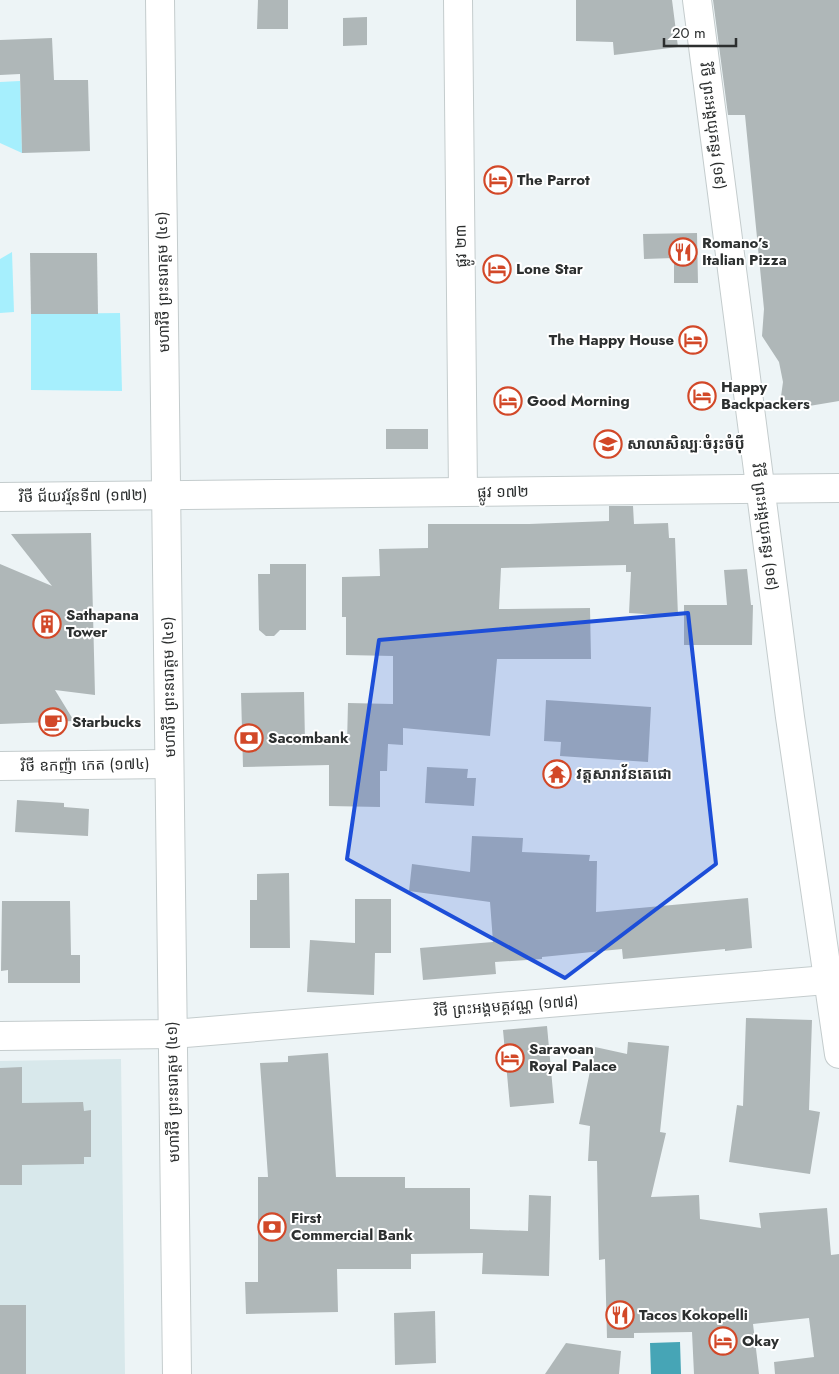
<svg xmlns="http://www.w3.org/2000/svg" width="839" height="1374" font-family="Jost,'Noto Sans Khmer',sans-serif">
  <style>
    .built { fill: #d8e8eb }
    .green { fill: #a6effd }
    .water { fill: #46a5b6 }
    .building { fill: #afb7b8 }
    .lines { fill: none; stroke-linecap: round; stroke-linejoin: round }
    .street-casing { stroke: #c4cccd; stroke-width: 30 }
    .secondary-casing { stroke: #c4cccd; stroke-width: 30 }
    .primary-casing { stroke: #c4cccd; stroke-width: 30 }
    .street { stroke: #fff; stroke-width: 28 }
    .secondary { stroke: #fff; stroke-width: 28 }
    .primary { stroke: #fff; stroke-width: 28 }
    .marked { fill: #1d4ed8; fill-opacity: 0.2; stroke: #1d4ed8; stroke-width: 4; stroke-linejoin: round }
    .labels { text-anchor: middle; stroke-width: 4; stroke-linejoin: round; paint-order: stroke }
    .street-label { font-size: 15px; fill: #2c2f2f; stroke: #fff }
    .poi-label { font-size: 15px; font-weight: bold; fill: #2c2f2f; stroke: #fff; text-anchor: start }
  </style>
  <rect width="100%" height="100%" fill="#edf4f6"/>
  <polygon class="built" points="121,1059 125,1374 0,1374 0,1061"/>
  <g class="green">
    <polygon points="20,81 22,153 0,143 0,82"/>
    <polygon points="12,252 14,312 0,313 0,259"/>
    <polygon points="120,313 122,391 31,390 31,314"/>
  </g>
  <polygon class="water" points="680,1342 681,1374 651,1374 650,1343"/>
  <g class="building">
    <polygon points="258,0 288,0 288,29 257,29"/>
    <polygon points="576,0 672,0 678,47 614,55 613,42 576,41"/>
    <polygon points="713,0 839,0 839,401 779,411 783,382 779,362 762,336 764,309 745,115 728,115"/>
    <polygon points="367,17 367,45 343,46 343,18"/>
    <polygon points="52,38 54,80 88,80 90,151 22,153 20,74 0,75 0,40"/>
    <polygon points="697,233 698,283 674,283 674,258 644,259 643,234"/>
    <polygon points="30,253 97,253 98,314 31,314"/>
    <rect x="386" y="429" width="42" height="20"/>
    <polygon points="609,506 633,506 634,524 668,523 669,538 675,538 678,616 629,613 631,572 626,572 626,565 501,568 499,609 590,608 591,659 497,659 490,736 403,728 403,745 388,744 387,771 380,771 380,807 329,806 329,765 243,767 241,693 304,692 305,742 347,744 348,703 393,704 393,656 346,655 346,617 342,617 342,577 380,576 379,549 428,548 428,524 529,524 609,521"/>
    <polygon points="91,533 95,695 55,690 74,721 0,724 0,564 52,586 11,534"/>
    <polygon points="270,564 306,564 306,630 280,630 274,636 266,636 259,630 258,574 270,574"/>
    <polygon points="747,569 751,605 753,605 752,645 684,645 684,605 727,605 724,570"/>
    <polygon points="546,700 651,707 648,762 560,756 561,742 544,741"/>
    <polygon points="427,767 468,769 467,778 476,778 474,806 425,803"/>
    <polygon points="17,800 64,803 64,807 89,809 88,836 15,832"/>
    <polygon points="472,836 523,838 522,852 590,855 589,861 597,861 596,912 748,898 752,948 725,951 725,949 623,959 622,949 542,957 542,959 495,962 496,974 423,980 420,948 493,942 490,902 409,891 412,864 470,872"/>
    <polygon points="289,873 290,948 250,948 250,900 257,900 257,874"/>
    <polygon points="355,899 391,899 391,953 375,953 374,995 307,992 310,940 355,943"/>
    <polygon points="2,901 70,901 71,955 80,955 80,983 8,983 8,970 1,971"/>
    <polygon points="746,1018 812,1020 809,1110 820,1112 810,1174 729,1162 737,1105 743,1106"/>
    <polygon points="547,1026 554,1103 510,1107 503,1030"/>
    <polygon points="628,1042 669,1046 660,1132 666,1133 651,1197 699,1195 700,1219 761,1228 759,1213 827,1208 831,1255 839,1254 839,1374 775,1374 774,1362 814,1357 809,1318 753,1324 759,1374 694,1374 692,1332 634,1333 634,1338 607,1338 605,1259 599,1260 597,1161 588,1161 590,1126 579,1124 595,1047 627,1054"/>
    <polygon points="328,1053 336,1177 405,1177 405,1188 470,1188 470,1229 528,1231 529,1195 551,1196 549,1276 482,1274 483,1253 411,1254 411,1269 337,1269 338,1312 246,1314 245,1282 258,1282 258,1177 268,1177 260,1063 288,1062 288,1056"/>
    <polygon points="22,1067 22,1103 83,1102 84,1111 91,1110 91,1157 84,1157 84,1164 22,1165 22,1185 0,1185 0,1068"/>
    <rect x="0" y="1305" width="26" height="69"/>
    <polygon points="435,1311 436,1363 395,1365 394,1313"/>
    <polygon points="566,1343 621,1351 619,1374 545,1374"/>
  </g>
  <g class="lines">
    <g class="street-casing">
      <g id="street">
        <polyline points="458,0 463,492"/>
        <polyline points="0,497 839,488"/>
        <polyline points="0,766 169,764"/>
      </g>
    </g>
    <g class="secondary-casing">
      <g id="secondary">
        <polyline points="697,0 790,717 839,1054"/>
        <polyline points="0,1036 173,1034 839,979"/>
      </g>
    </g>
    <g class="primary-casing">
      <polyline id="primary" points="160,0 177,1374"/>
    </g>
    <use href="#street" class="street"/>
    <use href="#secondary" class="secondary"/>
    <use href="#primary" class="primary"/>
  </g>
  <path class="marked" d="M688,613L716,864L565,978L347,859L379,640Z"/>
  <defs>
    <g id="hotel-ring" transform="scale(1.4375)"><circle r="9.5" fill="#fff" stroke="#d24828" stroke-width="1.5"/><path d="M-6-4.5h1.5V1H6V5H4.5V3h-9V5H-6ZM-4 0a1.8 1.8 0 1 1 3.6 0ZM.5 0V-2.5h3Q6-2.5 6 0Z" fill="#d24828"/></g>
    <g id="restaurant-ring" transform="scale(1.4375)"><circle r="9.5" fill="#fff" stroke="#d24828" stroke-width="1.5"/><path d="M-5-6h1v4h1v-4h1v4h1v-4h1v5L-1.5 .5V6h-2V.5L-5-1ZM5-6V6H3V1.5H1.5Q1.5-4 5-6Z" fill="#d24828"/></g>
    <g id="school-ring" transform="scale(1.4375)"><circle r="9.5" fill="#fff" stroke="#d24828" stroke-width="1.5"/><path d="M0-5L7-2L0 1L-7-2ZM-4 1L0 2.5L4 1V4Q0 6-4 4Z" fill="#d24828"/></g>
    <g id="building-ring" transform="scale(1.4375)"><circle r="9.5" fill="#fff" stroke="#d24828" stroke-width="1.5"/><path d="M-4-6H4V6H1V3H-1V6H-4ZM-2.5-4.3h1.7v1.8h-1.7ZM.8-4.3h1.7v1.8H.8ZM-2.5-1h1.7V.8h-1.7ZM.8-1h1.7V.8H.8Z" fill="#d24828"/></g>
    <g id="cafe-ring" transform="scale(1.4375)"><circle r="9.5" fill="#fff" stroke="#d24828" stroke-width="1.5"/><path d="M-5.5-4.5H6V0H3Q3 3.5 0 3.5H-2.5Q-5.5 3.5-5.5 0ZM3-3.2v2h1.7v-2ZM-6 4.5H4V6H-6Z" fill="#d24828"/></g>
    <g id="bank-ring" transform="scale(1.4375)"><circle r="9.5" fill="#fff" stroke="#d24828" stroke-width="1.5"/><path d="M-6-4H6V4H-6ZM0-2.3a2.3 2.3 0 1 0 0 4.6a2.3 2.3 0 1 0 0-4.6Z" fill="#d24828"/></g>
    <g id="temple-ring" transform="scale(1.4375)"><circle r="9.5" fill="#fff" stroke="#d24828" stroke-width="1.5"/><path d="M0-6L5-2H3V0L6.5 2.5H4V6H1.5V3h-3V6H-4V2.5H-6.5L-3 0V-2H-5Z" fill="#d24828"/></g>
  </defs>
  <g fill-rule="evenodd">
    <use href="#hotel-ring" x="498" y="180"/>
    <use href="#restaurant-ring" x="683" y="252"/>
    <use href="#hotel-ring" x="497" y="269"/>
    <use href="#hotel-ring" x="693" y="340"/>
    <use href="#hotel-ring" x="702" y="396"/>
    <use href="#hotel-ring" x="508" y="401"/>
    <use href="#school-ring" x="608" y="444"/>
    <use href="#building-ring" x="47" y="624"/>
    <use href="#cafe-ring" x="53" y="722"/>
    <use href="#bank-ring" x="249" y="738"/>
    <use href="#temple-ring" x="557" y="774"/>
    <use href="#hotel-ring" x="510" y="1058"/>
    <use href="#bank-ring" x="272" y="1227"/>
    <use href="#restaurant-ring" x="620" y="1315"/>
    <use href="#hotel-ring" x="723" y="1341"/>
  </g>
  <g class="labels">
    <g class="street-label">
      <text transform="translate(713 126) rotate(83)" y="5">វិថី ព្រះអង្គយុគន្ធរ (១៩)</text>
      <text transform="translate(461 246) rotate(-91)" y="5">ផ្លូវ ២៣</text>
      <text transform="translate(163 282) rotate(-91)" y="5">មហាវិថី ព្រះនរោត្តម (៤១)</text>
      <text transform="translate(503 492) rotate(-1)" y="5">ផ្លូវ ១៧២</text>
      <text transform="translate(83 496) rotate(-1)" y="5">វិថី ជ័យវរ្ម័នទី៧ (១៧២)</text>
      <text transform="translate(765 527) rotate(83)" y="5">វិថី ព្រះអង្គយុគន្ធរ (១៩)</text>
      <text transform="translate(169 687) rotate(-91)" y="5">មហាវិថី ព្រះនរោត្តម (៤១)</text>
      <text transform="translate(85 765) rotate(-1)" y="5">វិថី ឧកញ៉ា កេត (១៧៤)</text>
      <text transform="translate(506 1006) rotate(-4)" y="5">វិថី ព្រះអង្គមគ្គវណ្ណ (១៧៨)</text>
      <text transform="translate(173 1092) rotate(-91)" y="5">មហាវិថី ព្រះនរោត្តម (៤១)</text>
    </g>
    <g class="poi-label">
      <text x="517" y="185">The Parrot</text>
      <text x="702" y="248">Romano’s<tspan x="702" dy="17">Italian Pizza</tspan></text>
      <text x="516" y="274">Lone Star</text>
      <text x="674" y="345" text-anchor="end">The Happy House</text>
      <text x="721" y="392">Happy<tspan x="721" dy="17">Backpackers</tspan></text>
      <text x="527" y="406">Good Morning</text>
      <text x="627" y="449">សាលាសិល្បៈចំរុះចំប៉ី</text>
      <text x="66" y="620">Sathapana<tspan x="66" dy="17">Tower</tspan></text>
      <text x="72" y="727">Starbucks</text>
      <text x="268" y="743">Sacombank</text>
      <text x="576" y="779">វត្តសារាវ័នតេជោ</text>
      <text x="529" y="1054">Saravoan<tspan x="529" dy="17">Royal Palace</tspan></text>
      <text x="291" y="1223">First<tspan x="291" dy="17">Commercial Bank</tspan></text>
      <text x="639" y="1320">Tacos Kokopelli</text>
      <text x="742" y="1346">Okay</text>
    </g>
  </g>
  <path d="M664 38v8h72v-8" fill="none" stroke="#2c2f2f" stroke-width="2.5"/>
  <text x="672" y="38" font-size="15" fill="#2c2f2f" stroke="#ffffff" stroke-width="4" paint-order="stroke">20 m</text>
</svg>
